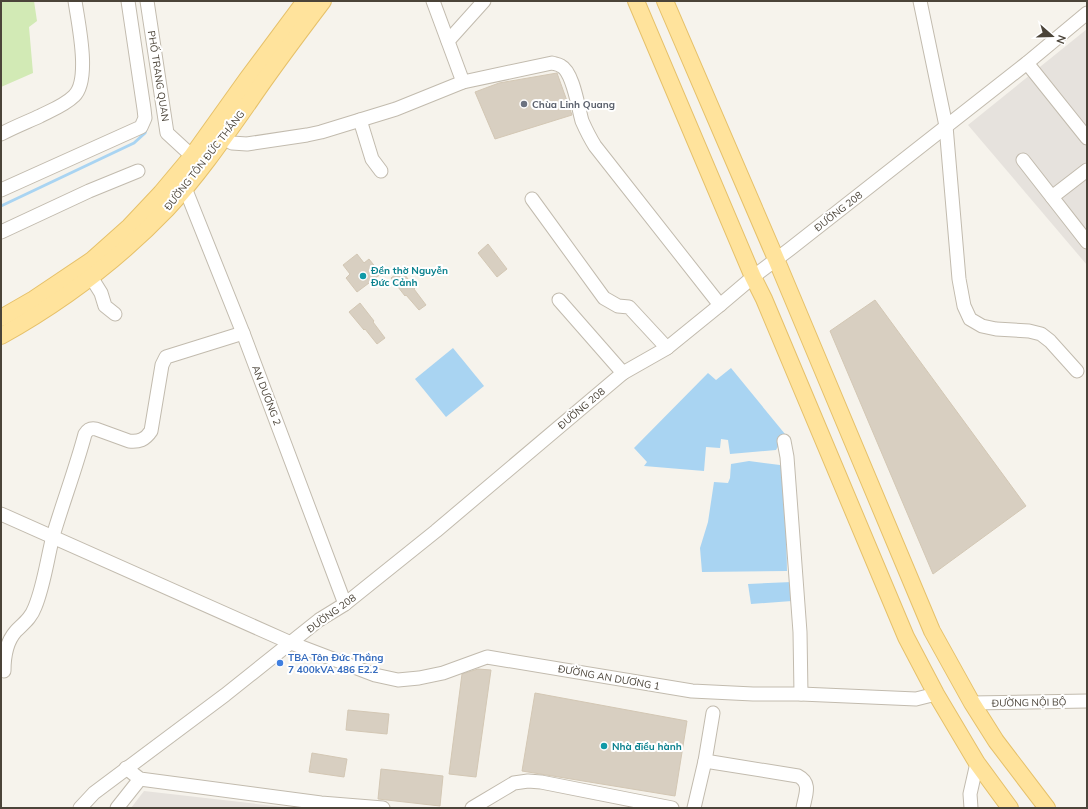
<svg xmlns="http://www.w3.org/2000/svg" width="1088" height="809" font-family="Mulish,sans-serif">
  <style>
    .industrial { fill: #e6e2dd }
    .green { fill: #d2eab5 }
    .water { fill: #a9d4f2 }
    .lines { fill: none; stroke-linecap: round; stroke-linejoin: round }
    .stream { stroke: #a9d4f2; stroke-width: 3 }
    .building { fill: #d8cfc1; stroke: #d3c7b4 }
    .minor-casing { stroke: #c2bbae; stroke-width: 15 }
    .major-casing { stroke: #e6c16a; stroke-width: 18 }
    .minor { stroke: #fff; stroke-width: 13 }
    .major { stroke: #ffe39c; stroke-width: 16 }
    .worship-dot { fill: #6b7280; stroke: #fff; stroke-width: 1.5 }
    .culture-dot { fill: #0f9aa8; stroke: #fff; stroke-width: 1.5 }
    .shop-dot { fill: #3f7fe0; stroke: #fff; stroke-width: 1.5 }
    .labels { text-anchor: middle; stroke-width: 4; stroke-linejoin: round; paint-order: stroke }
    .street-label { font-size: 10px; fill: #4b4439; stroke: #fff }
    .worship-label { font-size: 10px; font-weight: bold; fill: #5b616d; stroke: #fff; text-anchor: start }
    .culture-label { font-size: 10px; font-weight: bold; fill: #0d838f; stroke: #fff; text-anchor: start }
    .shop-label { font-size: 10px; font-weight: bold; fill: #366cbe; stroke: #fff; text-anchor: start }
  </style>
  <rect width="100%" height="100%" fill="#f6f3ec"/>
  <g class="industrial">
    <polygon points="1087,29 1087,265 968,125"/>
    <polygon points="144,791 292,808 131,808"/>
  </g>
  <polygon class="green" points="1,1 34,1 37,21 29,27 33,73 1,87"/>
  <g class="water">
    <polygon points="453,348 484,386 446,417 415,379"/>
    <polygon points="731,368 785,434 776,450 730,454 728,440 721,439 720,448 706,447 704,471 644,466 647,462 634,448 708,373 716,380"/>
    <polygon points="749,461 780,465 785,468 787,571 702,572 700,548 708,522 714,482 728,483 730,478 731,464"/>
    <polygon points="792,582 792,601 751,604 748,584"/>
  </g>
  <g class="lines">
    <polyline class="stream" points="1,206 134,143 145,133 146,129"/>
  </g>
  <g class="building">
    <polygon points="557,73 572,115 495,139 475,92 499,83"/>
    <polygon points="488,244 507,269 497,277 478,253"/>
    <polygon points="357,254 364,263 369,259 381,274 357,292 346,278 350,274 343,265"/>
    <polygon points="401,270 415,288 414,289 426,305 419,310 406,295 405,296 391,278"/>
    <polygon points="875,300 1026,506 933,574 830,331"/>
    <polygon points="360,303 374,321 373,322 385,338 377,344 365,329 364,330 349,312"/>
    <polygon points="478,669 491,670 476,777 449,774 462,674"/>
    <polygon points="535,693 687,721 675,796 522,771"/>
    <polygon points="348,710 389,714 387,734 346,730"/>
    <polygon points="312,753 347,759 344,777 309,772"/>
    <polygon points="381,769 443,776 440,806 378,799"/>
  </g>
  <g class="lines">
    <g class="minor-casing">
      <g id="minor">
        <polyline points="147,1 167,133 192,156 185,188 243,333 345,604"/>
        <polyline points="433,1 463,82"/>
        <polyline points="920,1 946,126 959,279 964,306 970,319 982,326 996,329 1029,331 1041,334 1050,341 1077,371"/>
        <polyline points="448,41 484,1"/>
        <polyline points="1027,63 1087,138"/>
        <polyline points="360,120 372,159 381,171"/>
        <path d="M1,134C14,127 27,122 40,116C52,110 65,105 74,96C91,80 78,22 75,1"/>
        <path d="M224,138L232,143L247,144L307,135L321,132L396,109L463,82L552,63C555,64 558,64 561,66C573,72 578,107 582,121C586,130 590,138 595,146L720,305"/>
        <polyline points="1023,160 1087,242"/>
        <polyline points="1,190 141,127 145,118 144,109 128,1"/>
        <polyline points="1052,197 1087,170"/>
        <polyline points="532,199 604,298 618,306 629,307 667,348"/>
        <polyline points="1,232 89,191 138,171"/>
        <polyline points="91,277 101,293 105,306 115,314"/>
        <polyline points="559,300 623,373"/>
        <polyline points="784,441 787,457 800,632 801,694"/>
        <polyline points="1,514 291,643 375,675 398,680 419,678 443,673 487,657 692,691 753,694 801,694 916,699 936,694"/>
        <path d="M4,671C4,656 6,642 16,631C24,623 31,618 35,607C44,585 47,560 53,536C63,502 76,468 85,434C88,429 91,428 96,429L129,441C139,442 145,440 151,431L162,365L166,357L243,333"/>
        <polyline points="972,703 1087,701"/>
        <path d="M705,761L798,776C812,783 805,796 803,808"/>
        <polyline points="126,768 140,779 321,803 383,808"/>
        <polyline points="80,808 94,793 225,695 319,620 345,604 436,531 623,373 667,348 720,305 753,277 790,249 1027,63 1087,13"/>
        <polyline points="117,808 140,779"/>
        <polyline points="472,808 514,783 528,781 541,782 672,808"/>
        <polyline points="694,808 705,761 713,713"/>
        <polyline points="971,808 970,794 977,763"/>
      </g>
    </g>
    <g class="major-casing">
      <g id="major">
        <polyline points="636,1 753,277 764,299 906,637 936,694 977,763 1010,808"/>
        <polyline points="665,1 776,259 932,631 972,703 996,741 1047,808"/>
        <polyline points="1,318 34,299 92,260 129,227 161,193 192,156 247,79 305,1"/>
        <path d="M1,336C62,302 118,260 167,209C197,177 224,138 250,101C273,67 298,34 323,1"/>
      </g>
    </g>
    <use href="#minor" class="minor"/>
    <use href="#major" class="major"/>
  </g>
  <circle class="worship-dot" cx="524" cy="104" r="4"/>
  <g class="culture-dot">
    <circle cx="363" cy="276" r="4"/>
    <circle cx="604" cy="746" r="4"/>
  </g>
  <circle class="shop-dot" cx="280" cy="663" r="4"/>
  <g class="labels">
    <g class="street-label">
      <text transform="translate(159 76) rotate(81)" y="4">PHỐ TRANG QUAN</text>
      <text transform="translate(204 160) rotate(-52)" y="4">ĐƯỜNG TÔN ĐỨC THẮNG</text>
      <text transform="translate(838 211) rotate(-38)" y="4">ĐƯỜNG 208</text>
      <text transform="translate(267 395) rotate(69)" y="4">AN DƯƠNG 2</text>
      <text transform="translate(581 408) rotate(-40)" y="4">ĐƯỜNG 208</text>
      <text transform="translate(331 613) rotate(-36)" y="4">ĐƯỜNG 208</text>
      <text transform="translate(609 677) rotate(10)" y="4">ĐƯỜNG AN DƯƠNG 1</text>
      <text transform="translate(1029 702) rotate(-1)" y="4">ĐƯỜNG NỘI BỘ</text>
    </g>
    <g class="worship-label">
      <text x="532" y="108">Chùa Linh Quang</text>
    </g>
    <g class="culture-label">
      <text x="371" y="274">Đền thờ Nguyễn<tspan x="371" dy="12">Đức Cảnh</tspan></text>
      <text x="612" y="750">Nhà điều hành</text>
    </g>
    <g class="shop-label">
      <text x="288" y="661">TBA Tôn Đức Thắng<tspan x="288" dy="12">7 400kVA 486 E2.2</tspan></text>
    </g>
  </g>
  <rect width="1088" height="809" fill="none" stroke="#4b4439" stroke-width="4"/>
  <g transform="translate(1052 36) rotate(110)" stroke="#ffffff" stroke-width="3" paint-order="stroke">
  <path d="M0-3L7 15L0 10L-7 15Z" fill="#4b4439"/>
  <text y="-6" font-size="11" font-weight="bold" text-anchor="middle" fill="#4b4439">N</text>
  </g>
</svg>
